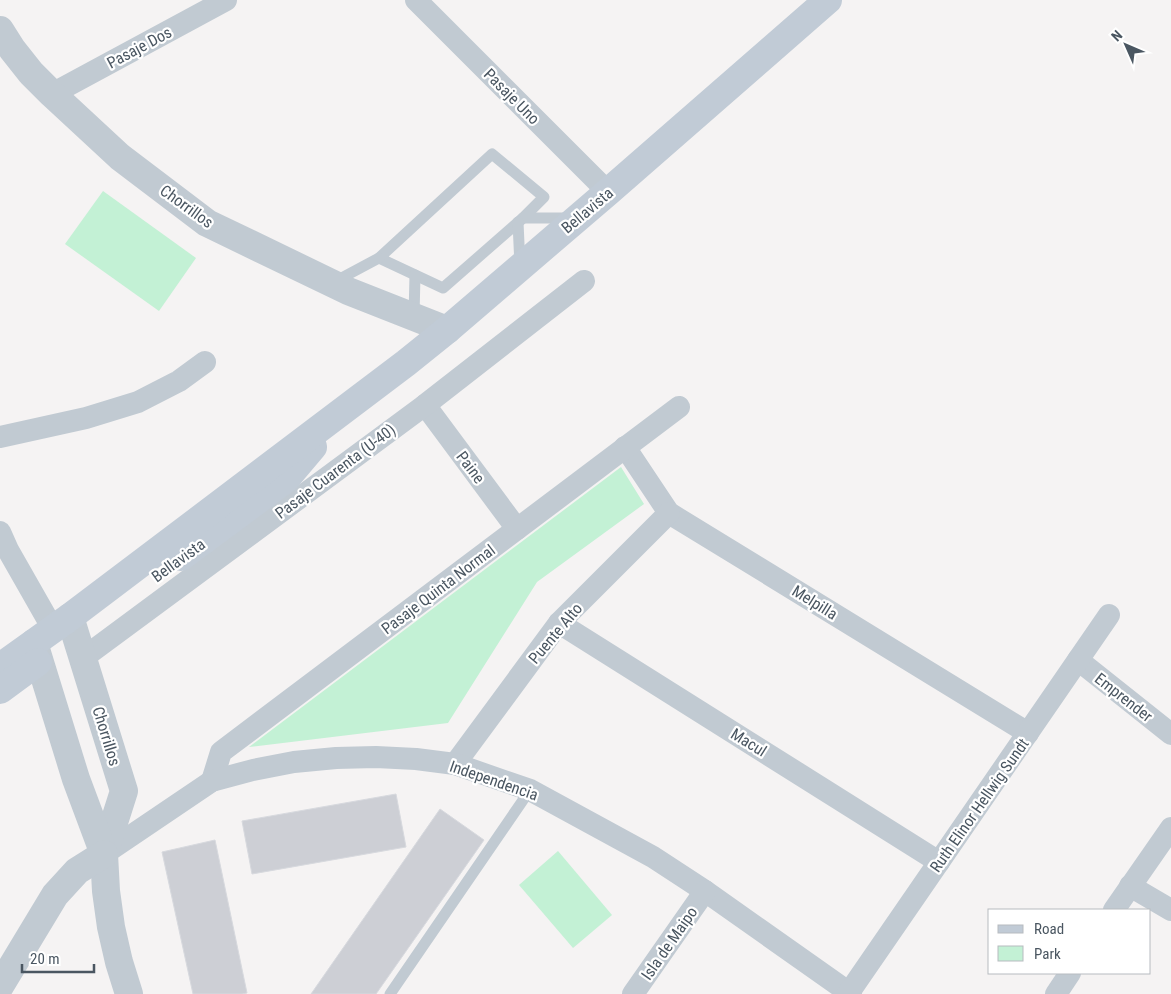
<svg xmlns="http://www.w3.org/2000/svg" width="1171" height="994" font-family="'Roboto Condensed',sans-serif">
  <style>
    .green { fill: #c3f1d5 }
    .building { fill: #cdcfd5; stroke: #d7d9de }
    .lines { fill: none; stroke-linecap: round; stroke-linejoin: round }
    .service { stroke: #c1cad2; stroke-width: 11 }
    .minor { stroke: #c1cad2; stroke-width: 22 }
    .tertiary { stroke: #c1cad2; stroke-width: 28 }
    .secondary { stroke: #c1cbd6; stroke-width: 28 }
    .labels { text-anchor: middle; stroke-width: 4.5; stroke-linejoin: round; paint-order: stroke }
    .street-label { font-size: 16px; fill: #4a5661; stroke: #fff }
  </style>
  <rect width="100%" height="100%" fill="#f5f3f3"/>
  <g class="green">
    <polygon points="103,191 196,258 159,311 65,244"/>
    <polygon points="621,467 644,504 537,582 448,723 249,747"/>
    <polygon points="558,851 612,915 573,948 519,885"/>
  </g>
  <g class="building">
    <polygon points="396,794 406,847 252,874 242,821"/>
    <polygon points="440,809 484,840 376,994 311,994"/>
    <polygon points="215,840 247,993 242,994 193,994 162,852"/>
  </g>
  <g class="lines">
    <g class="service">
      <polygon points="492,154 544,197 523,218 443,288 379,258"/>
      <polyline points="523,218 571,218"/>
      <polyline points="518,222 520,266"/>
      <polyline points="334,282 379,258"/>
      <polyline points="414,316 415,275"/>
      <polyline points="390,994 530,790"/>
    </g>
    <g class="minor">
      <polyline points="416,0 608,192"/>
      <polyline points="52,94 226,0"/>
      <polyline points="425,405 517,529"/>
      <polyline points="0,437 86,418 138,402 179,381 205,362"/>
      <polyline points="625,447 669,513 1028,733"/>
      <polyline points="0,532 8,550 53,629"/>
      <polyline points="559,623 939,862"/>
      <polyline points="83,658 425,405 584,281"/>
      <polyline points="1078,660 1171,734"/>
      <polyline points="455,764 559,623 669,513"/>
      <polyline points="212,781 221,752 679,407"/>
      <polyline points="104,854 212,781 253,770 294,762 336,758 376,757 416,759 455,764 530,790 653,857 705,891 851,994"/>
      <polyline points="1130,886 1171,910"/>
      <polyline points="1114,910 1171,828"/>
      <polyline points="633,994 705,891"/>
      <polyline points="848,994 1109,615"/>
      <polyline points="1056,994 1070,973"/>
    </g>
    <g class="tertiary">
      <polyline points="0,30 12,49 31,73 52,94 120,157 207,223 348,291 447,330"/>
      <polyline points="70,617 124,791 104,854"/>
      <polyline points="34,643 76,779 104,854 106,891 111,927 119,962 129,994"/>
      <polyline points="0,986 55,895 77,871 104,854"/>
    </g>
    <g class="secondary">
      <polyline points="181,557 286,479 313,447"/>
      <polyline points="0,667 70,617 406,363 447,330 608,192 828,0"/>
      <polyline points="0,690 38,662"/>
    </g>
  </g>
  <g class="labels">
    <g class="street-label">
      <text transform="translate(139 47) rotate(-28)" y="6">Pasaje Dos</text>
      <text transform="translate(512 96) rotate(45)" y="6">Pasaje Uno</text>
      <text transform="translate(187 206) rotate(36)" y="6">Chorrillos</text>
      <text transform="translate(587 210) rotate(-40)" y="6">Bellavista</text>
      <text transform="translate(471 467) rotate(53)" y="6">Paine</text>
      <text transform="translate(335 471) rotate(-37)" y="6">Pasaje Cuarenta (U-40)</text>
      <text transform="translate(178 560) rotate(-36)" y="6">Bellavista</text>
      <text transform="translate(438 589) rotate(-37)" y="6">Pasaje Quinta Normal</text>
      <text transform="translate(815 602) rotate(32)" y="6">Melpilla</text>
      <text transform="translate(555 633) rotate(-50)" y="6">Puente Alto</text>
      <text transform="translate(1124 697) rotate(38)" y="6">Emprender</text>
      <text transform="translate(107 736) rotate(73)" y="6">Chorrillos</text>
      <text transform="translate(749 742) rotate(32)" y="6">Macul</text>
      <text transform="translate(494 780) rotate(19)" y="6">Independencia</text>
      <text transform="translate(979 805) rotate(-55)" y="6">Ruth Elinor Hellwig Sundt</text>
      <text transform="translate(669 943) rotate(-55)" y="6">Isla de Maipo</text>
    </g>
  </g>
  <rect x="988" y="909" width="162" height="65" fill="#ffffff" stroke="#b7bbc0"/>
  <rect x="998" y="925" width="25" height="8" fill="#c1cbd6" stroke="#b7bbc0"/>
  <text x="1034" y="934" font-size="15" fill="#4a5661">Road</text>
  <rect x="998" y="946" width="25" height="15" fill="#c3f1d5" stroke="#b7bbc0"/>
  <text x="1034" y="959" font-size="15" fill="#4a5661">Park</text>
  <g transform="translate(1126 45) rotate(315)" stroke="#ffffff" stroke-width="4" paint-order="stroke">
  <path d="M0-4L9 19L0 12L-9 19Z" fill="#4a5661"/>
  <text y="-8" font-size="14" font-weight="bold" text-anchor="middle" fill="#4a5661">N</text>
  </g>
  <path d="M22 964v8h72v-8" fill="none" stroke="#4a5661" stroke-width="2.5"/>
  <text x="30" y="964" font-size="15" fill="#4a5661" stroke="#ffffff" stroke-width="4" paint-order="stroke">20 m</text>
</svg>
